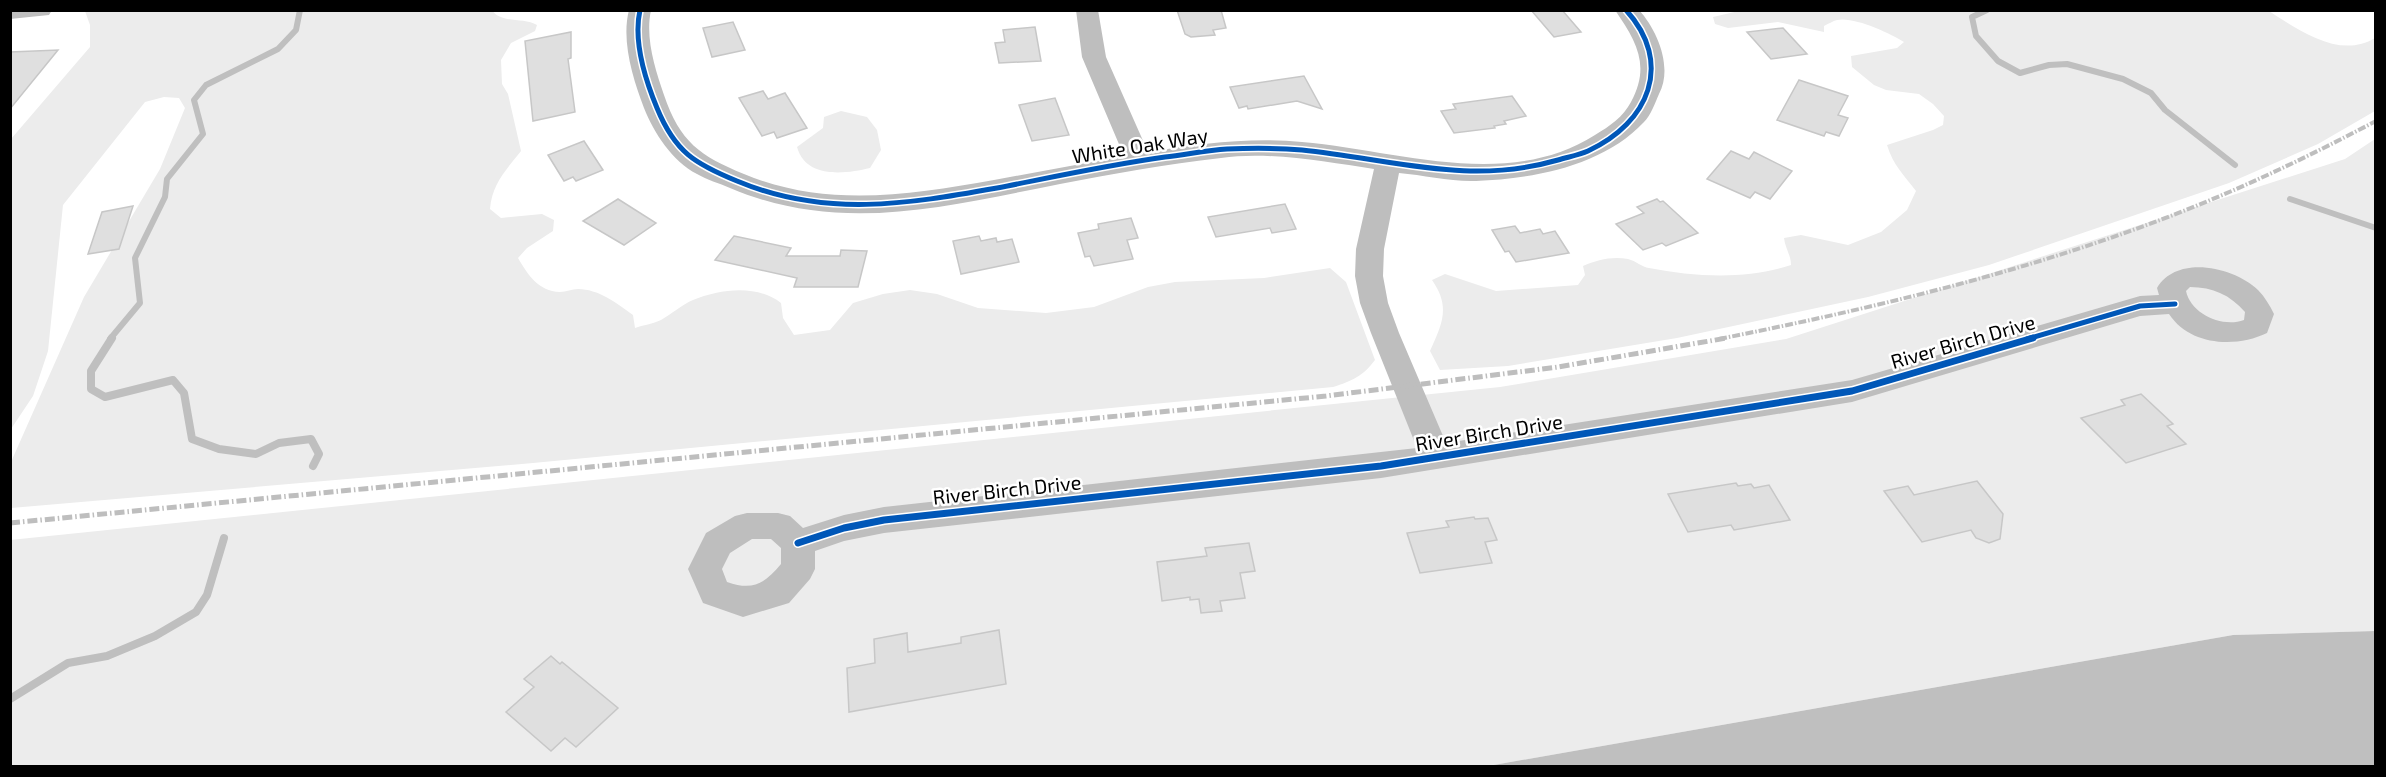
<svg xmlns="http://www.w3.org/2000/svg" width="2386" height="777" font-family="'Exo 2',sans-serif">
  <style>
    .green { fill: #ececec }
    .water { fill: #bfbfbf }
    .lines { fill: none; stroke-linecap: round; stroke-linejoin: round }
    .stream-far1 { stroke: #bfbfbf; stroke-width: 6 }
    .stream { stroke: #bfbfbf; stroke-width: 8 }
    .building { fill: #dfdfdf; stroke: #c7c7c7; stroke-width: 1.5 }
    .minor { fill: #bebebe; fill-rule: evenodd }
    .rail-far1 { stroke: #bebebe; stroke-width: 4; stroke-dasharray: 8 2 1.5 2; stroke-linecap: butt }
    .rail { stroke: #bebebe; stroke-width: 5; stroke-dasharray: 10 3 1.5 3; stroke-linecap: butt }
    .cycleway-far1-casing { stroke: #fff; stroke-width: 8 }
    .cycleway-casing { stroke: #fff; stroke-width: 10 }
    .cycleway-far1 { stroke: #0057b8; stroke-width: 5 }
    .cycleway { stroke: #0057b8; stroke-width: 7 }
    .labels { text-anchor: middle; stroke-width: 5; stroke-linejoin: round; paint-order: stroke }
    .street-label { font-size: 20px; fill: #000; stroke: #fff }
  </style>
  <rect width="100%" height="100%" fill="#fff"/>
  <g class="green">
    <path d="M492,10C501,24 524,17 537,25L535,31L511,43L501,60L502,84L508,94L521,151C506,170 492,184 490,209L501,218L542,214L554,220L553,231L527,248L518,258C528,275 538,291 560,292C566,292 572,289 578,289C598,289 617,303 633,315L635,328C643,325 653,324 661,320C672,314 681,305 693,300C720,289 757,284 781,303L783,318L794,335L830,330L853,303L883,294L910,290L937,294L978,308L1046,313L1094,307L1148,287L1175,282L1264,278L1330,268L1346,282L1375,360C1363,376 1352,381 1333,387L533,463L11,508V462L84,297L160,169L185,108L179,98L164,97L145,102L63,205L48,351L33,396L11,429V139L90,47V25L85,11Z"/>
    <path d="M1743,10H2267C2298,29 2339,60 2375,38V111L2318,144L2229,183L1989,265L1868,297L1677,338L1508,366L1440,370L1430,351C1442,324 1451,307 1432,280L1445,274L1496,291L1578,285L1585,275L1583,266C1597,260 1612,256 1628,259C1636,261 1642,267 1649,268C1695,277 1747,280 1791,265C1791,255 1785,248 1784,238L1801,235L1848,245L1881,232L1907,210L1916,191C1904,175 1893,165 1887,145L1933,130L1943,125L1944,116L1933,104L1919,94L1886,90L1874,85L1852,67L1851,56L1897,48L1904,42C1890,33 1853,16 1837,20C1833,21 1828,24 1824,26V32L1778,22L1728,28L1715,24L1713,17Z"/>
    <path d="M841,111L867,117L877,130L881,150L870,168C845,174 806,179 797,147L823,128L824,117Z"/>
    <polygon points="2375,139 2375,631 2233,635 1488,766 11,766 10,540 1500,387 1786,339 2345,159"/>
  </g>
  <polygon class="water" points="2375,631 2375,766 1488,766 2233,635"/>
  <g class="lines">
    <g class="stream-far1">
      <polyline points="1987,10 1972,17 1976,36 1998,61 2020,73 2049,65 2067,64 2123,79 2151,93 2165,110 2235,165"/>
      <polyline points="2290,199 2376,228"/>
      <polyline points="110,339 140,303 135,258 165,197 167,179 203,134 194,100 206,85 278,49 296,30 300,10"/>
    </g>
    <g class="stream">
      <polyline points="112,338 91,371 91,389 105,397 173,380 184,393 192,439 219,449 256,454 279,443 311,439 319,454 313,466"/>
      <polyline points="10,699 68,663 107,656 155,636 196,612 207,595 224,538"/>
    </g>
  </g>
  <g class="building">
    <polygon points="1177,10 1221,10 1226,28 1213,30 1215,35 1191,37 1185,34"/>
    <polygon points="1531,10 1562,10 1581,32 1554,37"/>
    <polygon points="733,22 745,50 712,57 703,28"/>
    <polygon points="1035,27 1041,61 999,63 995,43 1005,42 1003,30"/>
    <polygon points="1783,28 1807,54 1771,59 1747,32"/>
    <polygon points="571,32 571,58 568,59 575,112 533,121 525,41"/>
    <polygon points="58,50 10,109 10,52"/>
    <polygon points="1304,76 1322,109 1297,101 1248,109 1247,106 1239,108 1230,87"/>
    <polygon points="1799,80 1848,96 1838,115 1848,118 1839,136 1826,132 1824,136 1777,120"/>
    <polygon points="763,91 768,99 785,93 807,128 777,138 774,132 762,136 739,98"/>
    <polygon points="1512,96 1526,116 1504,121 1506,124 1494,126 1495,128 1454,133 1441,111 1456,109 1453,104"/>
    <polygon points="1055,98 1069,135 1032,141 1019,105"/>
    <polygon points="584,141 603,170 576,181 573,177 564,181 548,155"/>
    <polygon points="1731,151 1749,159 1754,152 1792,171 1770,199 1755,192 1750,198 1707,179"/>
    <polygon points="618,199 656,223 624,245 583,221"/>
    <polygon points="1657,199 1660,202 1663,201 1698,233 1666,246 1662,243 1643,250 1616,224 1644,213 1637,207"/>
    <polygon points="1285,204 1296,229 1272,233 1270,228 1216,237 1208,217"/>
    <polygon points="133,206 119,249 88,254 102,212"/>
    <polygon points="1131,218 1138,238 1127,240 1133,259 1094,266 1090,256 1085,257 1078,233 1099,229 1098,224"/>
    <polygon points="1515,226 1520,233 1540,229 1543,234 1555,231 1569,253 1516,262 1509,251 1505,252 1492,230"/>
    <polygon points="734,236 791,248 786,256 840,256 841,250 867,251 858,287 794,287 797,278 715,260"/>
    <polygon points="979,236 981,241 996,238 997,242 1012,239 1019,262 961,274 953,241"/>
    <polygon points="2141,394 2173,424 2167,426 2186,444 2126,463 2081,418 2125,405 2121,400"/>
    <polygon points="1977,481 2003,514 2000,539 1989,543 1976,538 1971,530 1922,542 1884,491 1908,486 1914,495"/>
    <polygon points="1736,483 1738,486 1751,484 1754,488 1769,485 1790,520 1734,530 1731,525 1688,532 1668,494"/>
    <polygon points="1474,517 1475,519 1488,518 1497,540 1485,542 1492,563 1420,573 1407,533 1449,527 1446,521"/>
    <polygon points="1249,543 1255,571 1240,573 1245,598 1220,601 1222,611 1201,613 1199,599 1190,600 1190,597 1162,601 1157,562 1207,556 1205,548"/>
    <polygon points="999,630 1006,684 849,712 847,668 875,663 874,639 907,633 908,652 961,643 961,637"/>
    <polygon points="551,656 560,664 562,662 618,708 576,747 565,738 551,751 506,712 534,687 524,679"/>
  </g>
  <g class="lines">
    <g class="minor">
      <polygon points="10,10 52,10 49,15 10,19"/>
      <path d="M629,10H651C645,38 655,69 664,95C680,142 700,156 744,174C826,208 909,195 994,180C1037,172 1081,164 1124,156L1082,57L1076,10H1098L1106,57L1148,152C1199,144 1250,137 1302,142C1396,150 1507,191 1595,135C1610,126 1623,117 1631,102C1651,65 1636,41 1615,10H1639C1658,31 1673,68 1659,94C1655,103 1651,115 1644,122C1603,166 1533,179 1476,181C1451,182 1424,175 1399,173L1384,249L1383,276L1388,303L1399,333L1446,443L1852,380L2140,296L2159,295L2157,288C2177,254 2234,267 2258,290C2265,297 2270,306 2274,314L2267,333C2236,348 2190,346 2169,314L2140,316L1852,402L1381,478L884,533L844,541L815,551V569L810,579L789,603L743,617L703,603L688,569L706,533L735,516L747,513H778L790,516L803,528L844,515L884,507L1417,448L1371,333L1360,303L1355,276L1356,249L1374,169C1326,162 1269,151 1221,158C1166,164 1113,174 1060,184C947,206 841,235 730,188C719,183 707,180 697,174C672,161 654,133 644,108C633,79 621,41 629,10ZM2190,287C2213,287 2230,295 2245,312L2244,320C2222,328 2191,314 2186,291ZM752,539H771L781,548V564C764,584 753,591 727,582L722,569L730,553Z"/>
    </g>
    <path class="rail-far1" d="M1719,339C1885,306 2051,266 2208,201C2266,177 2321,150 2376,121"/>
    <polyline class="rail" points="10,523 1326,396 1558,367 1727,338"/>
    <g class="cycleway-far1-casing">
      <g id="cycleway-far1">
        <path d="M640,10C633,41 645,79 657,108C675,152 695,164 737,181C825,218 907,204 997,188C1053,177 1108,165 1165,157C1185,155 1206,150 1227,149C1252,148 1278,148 1302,150C1392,159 1468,186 1558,160C1568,157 1579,155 1588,151C1649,123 1674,63 1626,10"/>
        <polyline points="2027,339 2140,306 2175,304"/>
      </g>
    </g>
    <g class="cycleway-casing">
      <polyline id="cycleway" points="798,543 844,528 884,520 1381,466 1852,391 2033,338"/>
    </g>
    <use href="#cycleway-far1" class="cycleway-far1"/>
    <use href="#cycleway" class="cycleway"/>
  </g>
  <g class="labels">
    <g class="street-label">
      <text transform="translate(1140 146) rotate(-9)" y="7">White Oak Way</text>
      <text transform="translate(1963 342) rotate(-16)" y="7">River Birch Drive</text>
      <text transform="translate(1489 433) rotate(-9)" y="7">River Birch Drive</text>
      <text transform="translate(1007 490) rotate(-6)" y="7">River Birch Drive</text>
    </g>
  </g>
  <rect width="2386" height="777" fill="none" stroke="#000000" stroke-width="24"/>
</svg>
